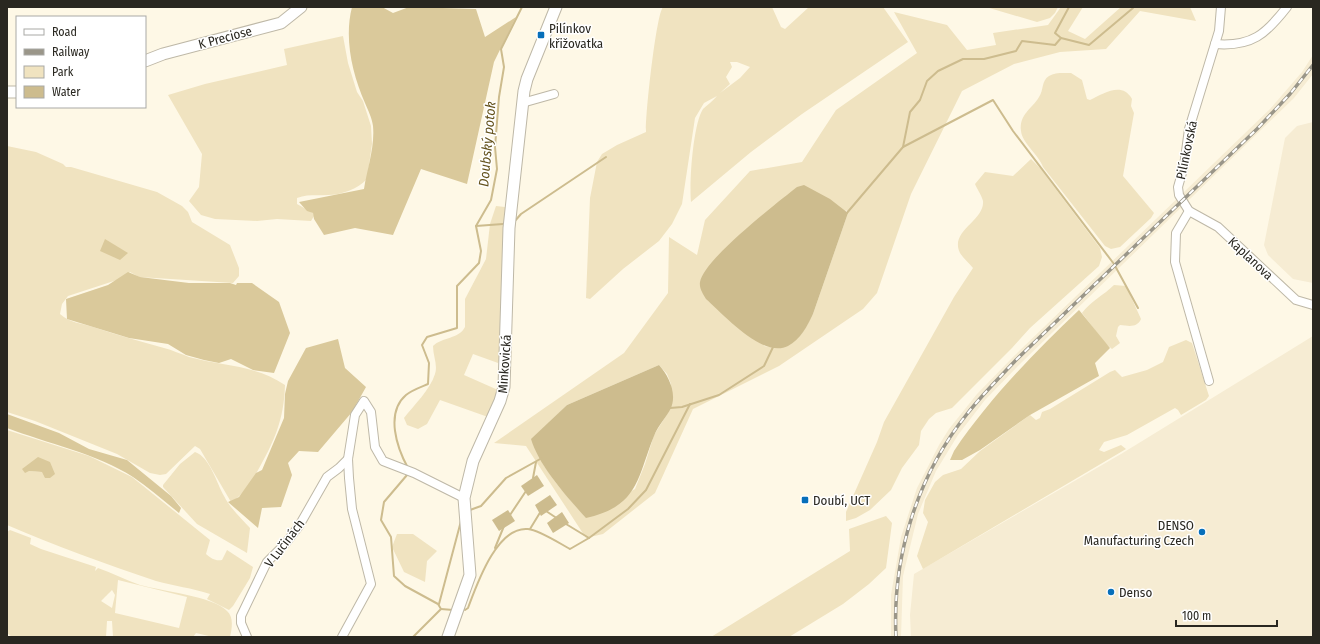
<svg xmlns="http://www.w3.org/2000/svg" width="1320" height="644" font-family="'Fira Sans Condensed',sans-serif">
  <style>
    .built { fill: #f6ecd3 }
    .green { fill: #f0e3c0; fill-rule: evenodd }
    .forest { fill: #dac99b }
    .water { fill: #cdbc8e }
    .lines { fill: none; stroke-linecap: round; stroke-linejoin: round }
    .stream { stroke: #cdbc8e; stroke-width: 2 }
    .street-casing { stroke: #beb8a7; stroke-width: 10 }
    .secondary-casing { stroke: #beb8a7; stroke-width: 13 }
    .street { stroke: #fff; stroke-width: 8 }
    .secondary { stroke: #fff; stroke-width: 11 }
    .rail-casing { stroke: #9a9689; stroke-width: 3.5 }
    .rail { stroke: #fff; stroke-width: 2; stroke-dasharray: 6; stroke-linecap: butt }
    .poi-dot { fill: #076fba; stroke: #fff; stroke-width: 1.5 }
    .labels { text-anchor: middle; stroke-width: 3; stroke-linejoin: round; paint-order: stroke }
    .poi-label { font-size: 13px; fill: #292720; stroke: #fff; text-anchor: start }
    .street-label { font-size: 13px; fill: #292720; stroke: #fff }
    .water-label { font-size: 14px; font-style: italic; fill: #63511b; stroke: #fff }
  </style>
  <rect width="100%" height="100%" fill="#fef8e6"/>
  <g class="built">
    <polygon points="1313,55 1313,74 1294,98 1020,364 985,400 958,435 936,471 918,514 903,576 901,637 891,637 891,595 901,537 917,488 939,445 949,429 977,394 1013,357 1270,109 1302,72"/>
    <polygon points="1313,122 1313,283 1293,279 1268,255 1264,245 1285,138 1297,126"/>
    <polygon points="1313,336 1313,637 911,637 910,615 914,574 1121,454"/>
  </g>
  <g class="green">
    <path d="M663,7H772L781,27L785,29L809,7H883L908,42L802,114L751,152L691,202C689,183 693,124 703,109C707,105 713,101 717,96L704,103L695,118L682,204L672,224L659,241L623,269L590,299L586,298L590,198L597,162L602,154L617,145L646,132C645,117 656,15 663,7ZM730,62H737L750,67L740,78L720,93L730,84L726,77L732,67Z"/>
    <polygon points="986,7 1058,7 1055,13 1050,18 1037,22"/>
    <path d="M1061,7H1083L1068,31L1085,39L1121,7H1190L1196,21L1140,11L1106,49L1060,52L1014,64L962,91L911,194L877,293L863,309L779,366L693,409L655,493L603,534L586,538L526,446L494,443L624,353L668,293L669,237L697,255L705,220L750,171L802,162L836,110L917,53L894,12L947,25L967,50L996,45L993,33L1048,25ZM846,210L848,213L813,314C801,337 793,351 764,346ZM659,365L667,374L671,384V408L654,435L645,464L635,489L586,517C567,497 539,466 532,439L567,405Z"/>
    <path d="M343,36L348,63L357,92L363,101L371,126L372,144L367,179C358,189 341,195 328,195C317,196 307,194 297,198V204L313,213L314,216L311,221L277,219L257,221L215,219L201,215L189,201L199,187L202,154L168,95L205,84L287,65L284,49Z"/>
    <path d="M1071,73L1082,80L1087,99L1090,100C1103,94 1122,81 1132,99L1131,106L1134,113L1123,176L1154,213L1151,218L1120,247L1111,249L1105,246L1043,167C1039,155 1022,143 1021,131C1019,114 1032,109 1039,97C1044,90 1041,81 1049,76C1055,72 1064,73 1071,73Z"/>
    <path d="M7,146L36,152L63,164L66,167H71L157,192L182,206L188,212L192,222L230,245L239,268V276L233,283L139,277L130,272L117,280L68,296L62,304L60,314C70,323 81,323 93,327C117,335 140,341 164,348C172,350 181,354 189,357C222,366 256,365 285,385C284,420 274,442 257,472C250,485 243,495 231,502L200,449L195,446L166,474L160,475L150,473L117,454L35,421L7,412Z"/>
    <path d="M1031,159L1040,168L1100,248L1102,257L1099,266L1030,328L1012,348L952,408L936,413L929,419L921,431L919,445L902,468L891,490L870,510L856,518L846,521V512L877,442L884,422L954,297L973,268C969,263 963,258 960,253C949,231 985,221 983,201C982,196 977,189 975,184L985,172L1013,176Z"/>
    <path d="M496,206L505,207L502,354L498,363L473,354L464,375L498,390L488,417L440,400L427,424L418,429L407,425L404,418C414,405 430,390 435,374C438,365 433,356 433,346C442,337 459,339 465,327V299L486,259L490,224Z"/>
    <path d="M1114,285L1126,286L1141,319C1137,328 1129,326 1120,325L1118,327L1116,336L1120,343L1112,349L1104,342L1082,313C1091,301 1104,295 1114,285Z"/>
    <polygon points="1186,340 1192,343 1209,396 1206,400 1181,415 1178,410 1175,408 1127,435 1104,442 1099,450 1104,452 1121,445 1126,449 923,569 917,556 928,522 923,513 925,500 935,482 943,475 961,469 980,451 1030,415 1036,420 1040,418 1042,412 1050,409 1110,372 1115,370 1122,377 1147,370 1163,362 1169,347"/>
    <path d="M7,430L89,456L132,477L210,540L206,554C212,559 215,561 222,560L227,550L253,567L250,578L233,606L229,610L207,599L210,594C192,588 174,586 156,581C105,564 56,546 7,525ZM50,463L42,472L29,471Z"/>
    <path d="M195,452C210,457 217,484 224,496C230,508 241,518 250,528L247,553L197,524L163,487V485L180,464Z"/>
    <polygon points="886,516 892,523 886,568 869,584 843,604 789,637 711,637 850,551 849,529"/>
    <path d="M10,530L31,538L30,544L41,549L96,567L95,571L98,568C112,573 126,580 140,585C161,591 213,596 227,611C234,617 232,629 230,637H213L196,633L193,637H113L112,621H107L106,637H12L7,633V532ZM118,580L187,597L179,628L115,613ZM112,590L115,595L112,608L101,601Z"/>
    <polygon points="397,534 413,534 437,551 427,561 425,582 404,572 392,547"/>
  </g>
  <g class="forest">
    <path d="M352,7H382L393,13L409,7L476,9L485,37L516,17L494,62L467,184L421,169L393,235L355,228L324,235L314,219L313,213L307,211L299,202L364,189C367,169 375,147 373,126C372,118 368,110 365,103C352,73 344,38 352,7Z"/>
    <polygon points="105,239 128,253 120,260 100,251"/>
    <polygon points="128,272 140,277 189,283 230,283 236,285 237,283 252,283 279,302 290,333 274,373 253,370 231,359 219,363 204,360 186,355 168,344 129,338 67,319 66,299 108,285"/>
    <path d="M1079,310L1110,348L1095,363L1099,376L1030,415L980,450L962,460H950L954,451C989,399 1033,354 1079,310Z"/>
    <polygon points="338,339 345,368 366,387 352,412 318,452 299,451 288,463 292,475 281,507 262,508 258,528 228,502 239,497 256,473 262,470 284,418 285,394 288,381 306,348"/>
    <path d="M7,414L59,433L89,449L127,460L171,496L181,508L179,513C164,501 149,488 133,477C98,454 46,443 7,428Z"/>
    <polygon points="38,457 50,462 55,474 50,478 45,478 42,472 29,471 25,473 22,469"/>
  </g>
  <g class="water">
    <path d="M804,185L830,199L848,213L813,314C808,325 800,340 788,346C763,359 724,315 706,299C703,294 699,288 700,282C704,259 777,203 797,187Z"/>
    <path d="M659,365C669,376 678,395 670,410C665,419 657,427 654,436C637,478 639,506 586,518C567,497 539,466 531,439L567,405Z"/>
    <polygon points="537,475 544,486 528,496 521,486"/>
    <polygon points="550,495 557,505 541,516 535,505"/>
    <polygon points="508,510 515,521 499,531 492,520"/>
    <polygon points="562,512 569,523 553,533 547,523"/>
  </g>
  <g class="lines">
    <g class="stream">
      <polyline points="1061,38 1089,45 1133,8"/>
      <polyline points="903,147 993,100 1013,131 1114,264 1138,308"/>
      <polyline points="846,214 903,147 910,112 920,100 927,81 938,71 963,59 984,59 1016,51 1022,41 1055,45 1061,38 1055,33 1069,7"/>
      <polyline points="514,222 521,214 606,157"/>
      <polyline points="476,226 503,224"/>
      <polyline points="670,408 682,407 719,395 764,366 774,345"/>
      <path d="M408,468C397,448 385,413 406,395C412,390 421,387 428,384L429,363L422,345L427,337L457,328V286L479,263L481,251L476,226L491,200L497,169L495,147L499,97L504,67L501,49L522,7"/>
      <polyline points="407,475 384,502 381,520 391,537 394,576 405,586 438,604 441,609 413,637"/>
      <polyline points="533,478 536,462"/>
      <polyline points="470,510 481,506 506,478 542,458"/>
      <polyline points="546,511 558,519"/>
      <polyline points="510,515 526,491"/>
      <polyline points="566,524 589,538"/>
      <polyline points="530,529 541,511"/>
      <polyline points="495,548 504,526"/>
      <polyline points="439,604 461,521"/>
      <polyline points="441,609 453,610"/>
      <path d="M465,610L468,608C477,584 497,526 528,529C539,530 559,543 570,549L589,538L628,509L646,490L690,404"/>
    </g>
    <g class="street-casing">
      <g id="street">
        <polyline points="1221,7 1219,31 1189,129 1184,166 1178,187 1179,195 1189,211 1218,227 1296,300 1313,305"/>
        <path d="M1215,44C1252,47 1266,34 1287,7"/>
        <polyline points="522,103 554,94"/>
        <polyline points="1189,211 1176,233 1175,262 1209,381"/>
        <polyline points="247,637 241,623 241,616 267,562 285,544 299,526 327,477 339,468 348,459"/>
        <polyline points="342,637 371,584 352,509 349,478 348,459 355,415 364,401 371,412 375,447 383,461 414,473 464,498"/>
      </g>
    </g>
    <g class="secondary-casing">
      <g id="secondary">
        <polyline points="145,61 163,54 281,23 301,7"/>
        <polyline points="7,92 17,92"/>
        <polyline points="448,637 470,575 464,498 473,461 500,401 504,387 509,228 524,91 527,79 556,7"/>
      </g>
    </g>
    <use href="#street" class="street"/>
    <use href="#secondary" class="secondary"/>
    <g class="rail-casing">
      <path id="rail" d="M896,637C892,557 917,476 967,414C982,395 999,378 1016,360L1257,129L1290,94L1313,65"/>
    </g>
    <use href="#rail" class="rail"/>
  </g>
  <g class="poi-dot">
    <rect x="537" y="31" width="8" height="8" rx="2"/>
    <rect x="801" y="496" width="8" height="8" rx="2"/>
    <circle cx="1202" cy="532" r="4"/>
    <circle cx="1111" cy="592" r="4"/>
  </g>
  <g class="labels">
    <g class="poi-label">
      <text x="549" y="33">Pilínkov<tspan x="549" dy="15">křižovatka</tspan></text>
      <text x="813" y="505">Doubí, UCT</text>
      <text x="1194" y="530" text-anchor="end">DENSO<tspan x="1194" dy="15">Manufacturing Czech</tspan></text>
      <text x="1119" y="597">Denso</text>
    </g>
    <g class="street-label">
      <text transform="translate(225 37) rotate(-15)" y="5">K Preciose</text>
      <text transform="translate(1186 150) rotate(-78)" y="5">Pilínkovská</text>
      <text transform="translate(1251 258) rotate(43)" y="5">Kaplanova</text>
      <text transform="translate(504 364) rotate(-86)" y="5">Minkovická</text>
      <text transform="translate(284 543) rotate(-53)" y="5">V Lučinách</text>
    </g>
    <g class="water-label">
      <text transform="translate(487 144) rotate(-85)" y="5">Doubský potok</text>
    </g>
  </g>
  <rect width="1320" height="644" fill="none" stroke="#292720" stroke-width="16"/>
  <rect x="16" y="16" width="130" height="92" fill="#ffffff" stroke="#a9a9a6"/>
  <rect x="24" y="29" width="20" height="6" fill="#ffffff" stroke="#a9a9a6"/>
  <text x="52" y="36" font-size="12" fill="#292720">Road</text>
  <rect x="24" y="49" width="20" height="6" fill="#9a9689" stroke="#a9a9a6"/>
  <text x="52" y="56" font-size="12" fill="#292720">Railway</text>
  <rect x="24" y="66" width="20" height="12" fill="#f0e3c0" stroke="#a9a9a6"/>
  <text x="52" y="76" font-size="12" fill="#292720">Park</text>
  <rect x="24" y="86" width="20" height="12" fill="#cdbc8e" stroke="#a9a9a6"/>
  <text x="52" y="96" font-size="12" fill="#292720">Water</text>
  <path d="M1176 620v6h101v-6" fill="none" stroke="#292720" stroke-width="2"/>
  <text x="1182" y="620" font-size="12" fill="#292720" stroke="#ffffff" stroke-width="3" paint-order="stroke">100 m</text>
</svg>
